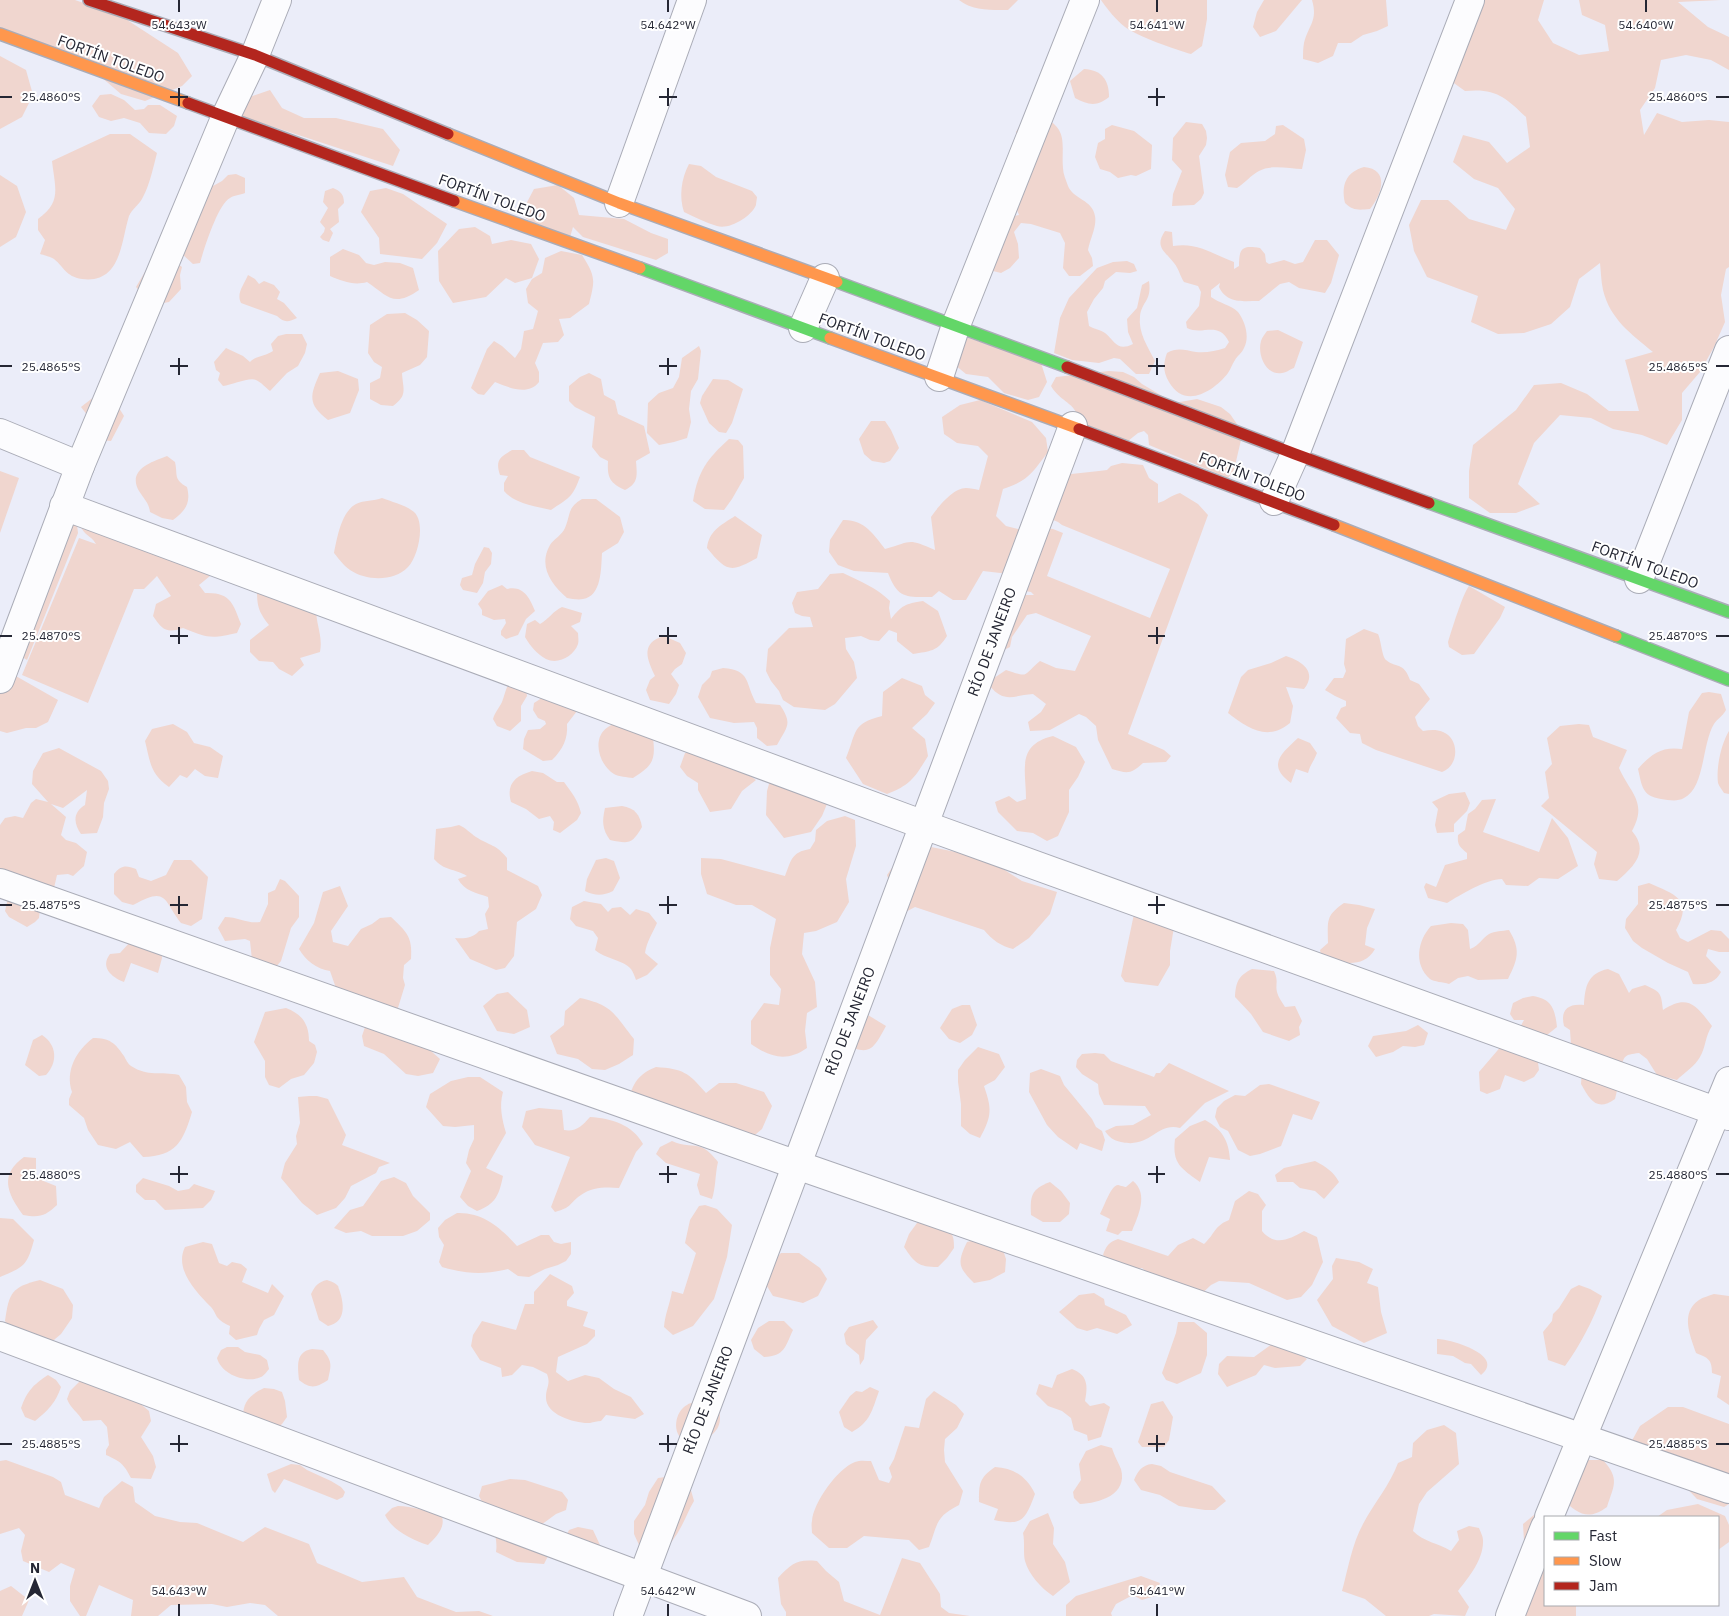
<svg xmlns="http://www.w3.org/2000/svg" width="1729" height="1616" font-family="'IBM Plex Sans',sans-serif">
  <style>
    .green { fill: #f0d6cf }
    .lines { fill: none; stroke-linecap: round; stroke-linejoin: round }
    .street-casing { stroke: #aaacb7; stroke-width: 30 }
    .fast-casing { stroke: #aaacb7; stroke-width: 14 }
    .slow-casing { stroke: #aaacb7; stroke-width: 14 }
    .jam-casing { stroke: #aaacb7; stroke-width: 14 }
    .street { stroke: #fcfcfe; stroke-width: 28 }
    .fast { stroke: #63d668; stroke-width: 11 }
    .slow { stroke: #ff974d; stroke-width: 11 }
    .jam { stroke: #b3261e; stroke-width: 11 }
    .ticks { fill: none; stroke: #252734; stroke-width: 2 }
    .labels { text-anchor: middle; stroke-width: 4; stroke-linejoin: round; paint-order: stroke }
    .street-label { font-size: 15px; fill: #252734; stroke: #fff }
    .ticks-label { font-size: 12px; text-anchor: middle; fill: #252734; stroke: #fff; stroke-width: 4; stroke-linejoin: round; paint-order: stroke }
  </style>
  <rect width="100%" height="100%" fill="#ebedf9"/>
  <g class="green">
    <polygon points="0,0 75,0 121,16 178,53 192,76 182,86 145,101 121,94 80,59 0,41"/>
    <path d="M959,0H1018L1008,10C992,10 972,11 959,0Z"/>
    <path d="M1101,0H1207V19L1202,46L1191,54C1176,50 1137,36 1125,27C1115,19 1108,10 1101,0Z"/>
    <polygon points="1264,0 1302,0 1276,31 1260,37 1253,27 1257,12"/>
    <path d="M1312,0H1386L1388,26L1377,31L1363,35L1351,43H1338L1333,56L1318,63L1303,59C1303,54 1303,48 1304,43C1309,24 1318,21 1312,0Z"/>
    <path d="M1485,0H1544L1538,20L1553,43L1579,55L1609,51L1605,25L1582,15L1579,0H1721L1678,2L1708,27L1729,37V70L1711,60L1686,55L1661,60L1655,88L1640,110L1644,135L1657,113L1682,122L1709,120L1729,122V267L1726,269L1721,295L1725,322L1714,347L1700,372L1682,393V420L1667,445L1642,435L1613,429L1591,418L1560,415L1534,443L1518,484L1540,504L1516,513H1490L1469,498V471L1473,445L1516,410L1534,385L1561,383L1587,394L1609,411H1639L1625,360L1653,352C1631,334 1610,319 1603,290C1601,281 1601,272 1600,263L1579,279L1570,307L1551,324L1524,333L1498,334L1471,322L1478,296L1427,277L1414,251L1409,225L1421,200H1448L1469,219L1506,230L1515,209L1498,188L1474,179L1453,162L1463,135L1489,142L1507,163L1530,147L1526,117C1505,97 1496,88 1465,91L1451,81L1472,17Z"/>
    <polygon points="0,56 26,70 33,95 22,117 0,129"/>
    <path d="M1084,69C1101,70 1109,79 1109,97C1097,107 1088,105 1075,98L1070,81Z"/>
    <polygon points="270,90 282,108 304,118 336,118 383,129 400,150 393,166 237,115 247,98"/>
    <polygon points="111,94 124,100 135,110 144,109 148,105 160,105 177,116 174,126 166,134 149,133 140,123 124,118 111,121 99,117 92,106 100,95"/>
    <path d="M1045,118C1069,130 1061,147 1063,168C1063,174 1066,180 1068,186C1073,199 1093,200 1095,216C1097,227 1090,239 1088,250L1092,258L1093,266L1080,276H1069L1063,268L1065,243L1060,233L1031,224L1021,223L1014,232L1018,244L1019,258L1010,268L1001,273L993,271L983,253L1008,217L1019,215L1013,200L1021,161L1016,132L1023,120Z"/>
    <polygon points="1186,122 1202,124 1206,131 1207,138 1206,145 1199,156 1204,193 1201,199 1194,205 1172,206 1173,194 1182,171 1172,160 1173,138"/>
    <polygon points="1112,125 1134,131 1152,145 1151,169 1136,176 1131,175 1118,178 1110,172 1100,169 1095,157 1098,143 1105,139 1105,129"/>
    <path d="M1283,125L1304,139L1306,150L1302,169C1290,169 1271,164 1259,171C1251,175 1245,183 1237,188L1228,187L1225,175L1230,152L1241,143L1265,141L1275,134L1276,126Z"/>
    <path d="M110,134H130L157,153C153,168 150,184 143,197C140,204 132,209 129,216C121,242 121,284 82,279C65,276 65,268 54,259C51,257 44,255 40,254L45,240L38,230V219C62,202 55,188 52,161Z"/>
    <path d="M689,164L701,166L716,177L752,191L757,197C757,198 756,204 756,205C751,217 729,230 717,226C706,223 695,217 684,212C679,197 681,179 689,164Z"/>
    <path d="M1364,167C1390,169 1382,195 1370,209C1359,210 1353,211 1345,203C1341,185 1346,172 1364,167Z"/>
    <path d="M236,174L245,178V193C240,195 234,195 230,198C218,204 204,249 200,263L193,264L181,253L172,215L176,198L203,185L213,186L222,181L228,175Z"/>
    <polygon points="0,175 17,186 26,212 16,237 0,247"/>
    <polygon points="558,185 574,198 579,215 624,219 651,233 668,239 668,253 656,260 583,237 573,227 568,244 522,216 524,208 534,189"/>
    <path d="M333,188C341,191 344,195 344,203L338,209L339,222L330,229L333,233L329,242L323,240L320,237L324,232L325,228L320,222L328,208L323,202L325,191Z"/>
    <polygon points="386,188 403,194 447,224 437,243 422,259 380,254 379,238 361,212 370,191"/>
    <polygon points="475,227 490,236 492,244 511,240 531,244 539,259 532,278 515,283 506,278 486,297 453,303 439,281 438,251 459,229"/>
    <path d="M1165,231L1172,232L1173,246C1198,242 1212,254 1234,262V269L1239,266C1239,248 1242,245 1260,248L1265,254L1266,262L1269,264L1284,260L1295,264L1303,262L1315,240H1327L1339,255L1331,283L1325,293L1299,288L1289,282L1280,284L1259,301C1243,301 1227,304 1219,287L1220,283L1211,290V297C1219,303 1231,305 1238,312C1245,321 1250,337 1244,348C1242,353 1237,356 1235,360C1232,364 1231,369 1228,373C1214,391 1185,410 1169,382C1163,372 1163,364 1167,353C1177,347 1185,350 1196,352C1206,353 1216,351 1225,348L1229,342C1218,320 1203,336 1187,328L1186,322L1199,306L1201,292L1198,286L1184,282C1180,276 1179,269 1174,263C1165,251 1154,247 1165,231Z"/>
    <path d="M343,249L359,255L366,263L374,265L385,262L400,263L413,268L419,290C393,308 388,296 367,282C354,286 342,281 330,276V257Z"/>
    <path d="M561,251L582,255C596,277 595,280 589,304L570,318L559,319L564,335L558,342L543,343L535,363L539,372V382C528,396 510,388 495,382L484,395L478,394L471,388L487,349L494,341L502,346L515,358L521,349L524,331L533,329L538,311L528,303L526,289L532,279L542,273L545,258Z"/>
    <polygon points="162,260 174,261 182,267 180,275 181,289 169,302 153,305 136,287 149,265"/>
    <path d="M1127,261L1134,264L1137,271L1130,273L1116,272L1105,281L1103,288L1094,299L1087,312L1089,326C1094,329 1101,330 1105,333C1115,341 1117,352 1133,344L1128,332L1127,319L1137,308L1142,285L1149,281C1152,301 1142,301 1140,316C1138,333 1148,347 1155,361L1149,374H1136L1120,359L1114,358L1099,363L1072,360L1054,353L1060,318L1069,298L1097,268L1113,262Z"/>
    <path d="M248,275L255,279L259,284L264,281L274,285L280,292L277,299L284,303L297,318C289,322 284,323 277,316L241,303C236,293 244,285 248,275Z"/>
    <path d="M405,313L417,320L429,331L427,357L420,365L402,373C403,390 408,395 393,406L381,405L370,399V383L380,378L382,367L374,362L368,353L370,325L387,314Z"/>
    <path d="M1278,330L1303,342L1294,368C1290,369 1286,373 1282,373C1266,376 1257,355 1261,341C1262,337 1265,334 1267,331Z"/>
    <path d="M286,334H302L307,344L305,353L298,366L287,373L270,391C266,388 261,382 256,380C249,377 232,385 223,386L218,380L220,373L216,370L214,362L226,348L243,356L250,362C257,355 264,357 273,351L271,344L278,336Z"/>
    <polygon points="960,335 1041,363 1047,382 1039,397 1028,400 1004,393 988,377 966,374 955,365"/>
    <polygon points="699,346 701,351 698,379 691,391 689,409 691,422 687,438 674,442 659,445 647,433 648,403 659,393 673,388 679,377 682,358"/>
    <path d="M338,371L358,379L359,390L350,413L328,420C307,404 310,395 320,373Z"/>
    <path d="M1109,371L1123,372L1134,377L1142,384L1174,403L1197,399L1221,407L1230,414L1239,427L1241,440L1234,470L1228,478L1149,445L1148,435L1144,431L1138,433L1128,441L1080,422C1075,401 1061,403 1051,386L1056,377Z"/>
    <path d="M589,373L601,379L604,395L615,401L618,414L644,426L650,453L636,461C637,475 639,483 625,490C610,483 607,478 608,461L600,457L592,447L595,417L575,407L569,401V386L580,377Z"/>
    <path d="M104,375L120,399L119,408L124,416L111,441L99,440L88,416L81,407C86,403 93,398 97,394C102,389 100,381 104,375Z"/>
    <polygon points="713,379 728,380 743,389 732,423 726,433 719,432 709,423 700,403 702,396"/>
    <path d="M980,400L1032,422L1046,438L1048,452C1032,473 1028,481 1003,489L996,516L1006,526L1026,531L1009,574L983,571L966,600H953L939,591L932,597C906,597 898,599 888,573L854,571L838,565L829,552L830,540L843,520C863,519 874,534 885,549C913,541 907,538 935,550L931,517C938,507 953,488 966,488C970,488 975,489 979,490L988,456L978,446L957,443L944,434L942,417L960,405Z"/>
    <polygon points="871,421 885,421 891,430 899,448 890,461 884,463 872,461 864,454 859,439"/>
    <path d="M729,439L738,440L743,446L744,478L732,499L724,510L705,509L693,501C698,471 707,459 729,439Z"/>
    <path d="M512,450H524L530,457L580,477C572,499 568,498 551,510C535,506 515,504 504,491V483L508,476L500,475C495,460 500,457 512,450Z"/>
    <path d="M167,456L175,462C178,475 173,479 187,487C191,503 186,510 173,520L162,518L150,512C149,503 144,499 139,491C127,470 151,462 167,456Z"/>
    <path d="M1122,463L1143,465L1149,478L1158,484V503C1166,501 1171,495 1180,493L1198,504L1208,515L1128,734L1164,750L1171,756L1166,762L1143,763C1131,774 1128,774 1112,769L1098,740L1096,726L1086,717L1079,714L1050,730L1030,731L1028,722L1041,712L1046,704L1033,694C1015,695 1004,704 990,686L994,678L1006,670C1030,678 1022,676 1040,661L1056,668L1075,671L1091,636L1036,613L1027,615L1012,637L1010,647L1004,650L1022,595H1034L1031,592L1018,590L1044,528L1053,529L1063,533L1047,576L1150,618L1170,569L1062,525L1058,522L1051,519L1062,475L1099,471L1107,470L1111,466Z"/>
    <polygon points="0,471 19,478 0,533"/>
    <path d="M382,498C392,502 406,505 414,512C426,523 418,557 408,567C394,582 366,581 350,570C344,566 339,559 334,553C337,539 341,512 356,504C364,500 374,501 382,498Z"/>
    <path d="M582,499H596L620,517L624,532L618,543L602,553C601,568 602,596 583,599C579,600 572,599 567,598C551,584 538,566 550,545C554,539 562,535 565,528C571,514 567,508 582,499Z"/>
    <polygon points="75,509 78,533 27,660 16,653"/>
    <path d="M735,516L762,535L757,558C730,573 727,572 707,548C709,531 721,525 735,516Z"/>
    <path d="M80,525L174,538L186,535L203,550L215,567L210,576L199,585L205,593C231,592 233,604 241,624L237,633C211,639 207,638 183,628C166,634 162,629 153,616L156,604L171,596L157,576L144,589H134L88,703L22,675L79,538L96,544C91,535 84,536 80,525Z"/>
    <polygon points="484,547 489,548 492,553 491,564 485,572 483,583 477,593 463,590 460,585 462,578 472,575 475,564"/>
    <path d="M843,573C860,581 877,588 890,601L889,608L891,619C902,605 905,604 923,601L938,611L947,636C937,652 930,651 913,654L897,641V633L889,630L879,641L870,640L861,636L845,638L846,649L854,662L857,678L835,704L825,710L794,707L783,700L779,691L771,681L766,671L768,649L789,628L813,627L810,617L802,616L795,613L792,603L797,592L818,589L830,574Z"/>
    <path d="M502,585L507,589C523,585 530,598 535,611L526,619L518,635L506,639L501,635V631L506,623L505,619L494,620L482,615V610L478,604L488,591Z"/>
    <path d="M1469,586L1505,607L1500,618L1474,654L1462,655L1449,647L1448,642C1451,632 1463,593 1469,586Z"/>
    <path d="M257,588L316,608C316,626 323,635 320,652L300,658L304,665L292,676L279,669L273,662L259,661L250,652V640L269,625C258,611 257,606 257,588Z"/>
    <path d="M562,607L582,613L580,622L571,626L578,633C578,636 579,641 578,644C574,656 558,665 546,659C537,654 530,646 525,637L527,624L535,620L540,624C549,619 553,611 562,607Z"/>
    <path d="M1364,629L1378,634C1381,640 1382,657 1386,660C1397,669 1403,661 1410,680L1419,684L1430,699L1415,717L1418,726L1423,731C1430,730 1436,729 1443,732C1460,739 1459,766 1442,772L1376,750L1362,743L1360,734L1350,733L1336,718L1341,708L1346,706V701L1335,696L1325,690L1334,678H1343L1346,671L1344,664L1346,639Z"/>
    <path d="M664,636L680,643L686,653L682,664L675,669L671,674L679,685L676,694L669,704L650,700L646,690L650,680L655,676C647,659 640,643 664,636Z"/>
    <path d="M1286,656C1301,661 1318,671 1304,689L1286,687L1293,706L1290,723C1267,742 1248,728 1228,713L1241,677L1248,670L1271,663Z"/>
    <polygon points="0,667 58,700 48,722 36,728 26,728 7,733 0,731"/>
    <path d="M723,668C751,670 745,683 756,703L780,705C793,724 787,727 777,745L767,746L757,738V728L754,722L734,723L710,718L698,697L702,685L710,677L712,671Z"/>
    <path d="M902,678L922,686L925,695L935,703L927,714L912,728L925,739L928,756C915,777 911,785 887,794L863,784L846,758C857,732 851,724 882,716L883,692Z"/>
    <path d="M508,685L526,689L527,696L521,706V721L510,731L497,726L493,719C495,712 499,708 502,702C504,697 505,691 508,685Z"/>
    <path d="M1709,692L1721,694L1726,710C1723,716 1717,719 1714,724C1702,743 1705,788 1684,798C1677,802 1669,800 1661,799C1642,796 1642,786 1638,769C1650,755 1661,746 1682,749L1689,712L1702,693Z"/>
    <path d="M548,694L570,697L577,711L567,724C568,739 563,749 552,760L543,761L523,749L524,739L528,730L540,729L546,724L545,721L538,718L533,710L534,703Z"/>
    <path d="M622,720L653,738C656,761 652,766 633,778C627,777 619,777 614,774C599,765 591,738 608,727C612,724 618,722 622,720Z"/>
    <path d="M173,724L187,732L194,743L210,747L223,756L218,778L205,776L195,769L187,778L180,775L169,787C150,774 150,761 145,741L152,729Z"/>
    <path d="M1579,724L1589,725L1593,737L1627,750L1619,768C1630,793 1648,802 1632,831C1650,852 1633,867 1617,881L1599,879L1594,864L1597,852L1541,806L1549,798L1545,772L1552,764L1547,738L1560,726Z"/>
    <path d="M1729,731V794L1724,793C1722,790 1719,786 1718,783C1716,768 1721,744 1729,731Z"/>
    <path d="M1053,736L1076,747L1085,762L1078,777L1069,790V812L1058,836L1047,841L1033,833L1017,831L998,812L995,802L1009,796L1017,802L1026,799C1026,770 1016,745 1053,736Z"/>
    <path d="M1298,738L1310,743L1317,753C1314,761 1310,765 1308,773L1296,769L1291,783C1266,765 1282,753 1298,738Z"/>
    <path d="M59,748L101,771L108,781L109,789L104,803L103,817L97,833L81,834C74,824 72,813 85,805L87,790L63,808L51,804L66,817L61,835L66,840L76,843L87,852L84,866L73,876L68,874L57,875L54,888L40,909L39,918L35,922L27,927L9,917L5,911L8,898L0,871V825L5,818L15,816L23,818L31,803L36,799L48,802L32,784L33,771L43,753Z"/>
    <polygon points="685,753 699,753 732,762 756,780 742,791 731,809 710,812 698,790 698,783 687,776 680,767"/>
    <path d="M532,771L543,773L557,782H564C572,793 578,800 581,813L577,820L560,833L553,830L554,822L550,816L539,819L526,809L511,802C506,784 515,776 532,771Z"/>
    <polygon points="771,777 829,799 822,816 811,832 784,838 766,815 767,791"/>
    <polygon points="1465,792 1470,803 1467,811 1454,824 1454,832 1437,833 1435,825 1438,809 1432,802 1449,794"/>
    <path d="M1496,799L1483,832L1539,852L1552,818L1568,838L1578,866L1558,879L1539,878L1528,886L1506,885L1502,879C1486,879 1460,895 1447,903L1428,898L1424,887L1426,883L1436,887L1445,865L1467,859V853C1460,847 1457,845 1458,835L1465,830L1468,814L1475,809L1482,800Z"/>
    <path d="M622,806C635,808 640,815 642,827C632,844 629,844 610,840C602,829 602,821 605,808Z"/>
    <path d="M845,816L855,820L856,846L846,879L849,902L837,922L816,931L804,933L802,954L815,982L817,1007L807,1013L805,1031L807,1048C787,1062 771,1058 751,1044V1021L764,1003L779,1005L781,989L770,975V948L776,919L752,905H736L707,894L701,874V858L721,859L785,876C791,861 791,852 810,849L815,841L816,830L827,821Z"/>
    <path d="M459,825C466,828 470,833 476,837C490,846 496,844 507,858V870L538,886L542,895L536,909L517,922L514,956L505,968L496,970L470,959L455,938C464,939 473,938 479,931L488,929L485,914L489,907L488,897C477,893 464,891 458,879L467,876C454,868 444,871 434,859L436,829L451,827Z"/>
    <path d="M926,846L961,853L1003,869L1022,881L1057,892L1050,914L1029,938L1013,949C1001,946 992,940 984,930L915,907L900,915L887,875L902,853Z"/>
    <path d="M606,858L614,861L620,878L613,891C603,896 595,896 585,891L587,879L596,860Z"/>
    <path d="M174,860H191L208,877L202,919L191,926L181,923C163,899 167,886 133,905L122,902L114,894V874C121,865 126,865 136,869L139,877L151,881L166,875Z"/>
    <path d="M280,879L285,881L299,896V917L291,928L281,961L275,968L252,960L250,941L245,939L225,941L218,928L225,917C238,917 248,924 260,922L268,904V893L275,890Z"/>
    <path d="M1649,883C1674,894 1694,899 1676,930L1680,938L1688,942L1711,930L1721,931L1729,939V952H1719L1708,949L1706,956L1721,972C1715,983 1706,985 1693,984L1688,972L1668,963L1642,948L1633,941L1625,928L1626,919L1638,904V886Z"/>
    <path d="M340,886L348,906L331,931L333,942L348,946L361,929L372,924L380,918L391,917C406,931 413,937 411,959L404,965L403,978L405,985L397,1011L337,991L330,971C317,969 306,961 299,949L314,923L323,892Z"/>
    <path d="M584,901L601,904L608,912L612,908L621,907L630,915L636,909L649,913L657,923C652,934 647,941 645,953L658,964L647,975L636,980C635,977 633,972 631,969C624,960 605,959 595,950L598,938L593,931L576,926L570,919L572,907Z"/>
    <path d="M1344,903L1359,905L1375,909L1367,928L1365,945L1375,949C1363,970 1341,962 1322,959L1320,950L1328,943C1328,921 1325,916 1344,903Z"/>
    <polygon points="1134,914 1174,927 1170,951 1170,965 1158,986 1125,982 1121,976"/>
    <path d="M1451,923L1463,924L1468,930L1470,949C1480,945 1481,939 1489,934C1495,931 1502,931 1509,930C1521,950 1518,959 1508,979L1478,980L1468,976L1458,978L1449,984C1443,982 1434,982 1430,979C1413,964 1418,940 1431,926Z"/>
    <path d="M132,940L161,947L162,958L158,973L131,963L124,982C111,977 100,967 110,954L120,953Z"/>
    <path d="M1252,969L1274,971C1279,982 1275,984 1277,992C1278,997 1282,1002 1285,1007L1295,1006L1302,1021L1299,1027L1300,1035L1289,1041L1263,1032L1251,1014L1235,997C1236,982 1238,976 1252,969Z"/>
    <path d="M1608,969L1619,974L1629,993L1632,989L1645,985C1661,992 1661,993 1663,1010C1688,994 1696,1005 1712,1026C1705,1036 1706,1047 1700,1057C1695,1066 1684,1073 1677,1080L1657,1075L1647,1059L1639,1053C1624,1055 1624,1055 1621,1070L1596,1056L1589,1050L1579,1049L1571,1045L1570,1030L1564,1026C1560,1010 1568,1003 1584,1005C1585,986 1588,973 1608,969Z"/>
    <polygon points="508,992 527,1010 530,1027 514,1034 497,1031 483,1006 497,994"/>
    <path d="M1533,996C1552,999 1555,1009 1557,1027L1542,1039L1518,1031L1524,1020H1514L1510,1014L1513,1003L1523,998Z"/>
    <path d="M580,998C613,1005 614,1014 634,1039L633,1055L619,1064L605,1070L592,1069L578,1059L557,1054L550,1036L564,1025L565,1011Z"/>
    <polygon points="962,1005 970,1005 977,1025 972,1035 960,1043 949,1039 940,1028 952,1009"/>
    <path d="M286,1008C302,1014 309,1024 309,1041L315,1045L317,1052L314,1063L304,1075L291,1079L279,1088L269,1085L265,1077V1061L254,1042L265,1012Z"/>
    <path d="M863,1012L886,1026C872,1052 869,1056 842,1043Z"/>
    <polygon points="1418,1025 1428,1033 1424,1045 1415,1047 1403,1046 1393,1052 1376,1057 1368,1046 1373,1036 1406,1031"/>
    <polygon points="381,1026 423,1044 440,1059 433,1073 418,1076 406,1074 384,1054 364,1046 362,1036 365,1027"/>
    <path d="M42,1035C57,1045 58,1062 46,1075L39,1076L25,1065L33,1040Z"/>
    <path d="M93,1038C110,1038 115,1043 124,1056C126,1060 128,1064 131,1066C148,1077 161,1071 179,1075L186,1087L187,1102L192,1112C183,1142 176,1156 143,1157L130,1142L116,1149L98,1145L88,1130L84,1118L69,1105V1099L72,1092C65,1071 76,1051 93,1038Z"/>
    <polygon points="1503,1044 1537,1055 1539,1070 1534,1077 1524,1082 1505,1075 1500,1089 1487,1094 1480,1091 1479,1072"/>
    <path d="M978,1047L999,1054L1005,1067L995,1080L984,1086C992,1109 992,1116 980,1138L970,1134L961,1126V1104L958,1082V1070L965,1060Z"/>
    <path d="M1095,1053L1104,1054L1111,1061L1154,1077L1156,1073H1160L1169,1063L1229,1091L1205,1103L1180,1128C1156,1122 1151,1149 1121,1142C1113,1140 1110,1138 1105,1131L1116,1126L1133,1125L1151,1115L1145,1106L1104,1105L1099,1094L1098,1084L1082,1074L1076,1067L1077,1060L1082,1054Z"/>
    <path d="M656,1067C683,1069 688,1072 706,1093L719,1083H736L764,1092L772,1106L762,1129L737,1150L626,1111C631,1090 633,1076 656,1067Z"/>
    <polygon points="1041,1069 1060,1076 1064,1085 1092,1119 1096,1127 1102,1131 1105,1140 1102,1151 1080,1143 1077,1150 1058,1137 1047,1125 1029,1092 1030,1073"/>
    <path d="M1582,1071L1619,1082L1615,1099C1597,1112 1590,1100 1581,1084Z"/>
    <path d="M468,1077H480L503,1092C499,1106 502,1119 506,1133L486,1168L503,1176C499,1195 496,1204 477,1211L468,1206L460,1197L471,1171L466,1163L469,1150L474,1139V1125L455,1127L443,1126L426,1107L430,1094L451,1081Z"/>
    <polygon points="1269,1084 1320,1102 1312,1120 1293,1114 1281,1146 1260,1154 1250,1156 1238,1150 1228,1131 1220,1127 1215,1117 1217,1108 1224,1101 1235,1095 1245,1096 1260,1085"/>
    <polygon points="309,1096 317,1096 328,1099 346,1135 342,1145 390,1163 379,1167 376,1173 351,1186 345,1198 336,1208 317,1215 302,1203 281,1178 285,1163 297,1144 296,1136 300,1123 298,1097"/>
    <path d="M539,1108L562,1110L564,1130C576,1132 582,1126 590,1117C611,1118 633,1125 643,1144L636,1152L619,1188C606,1187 592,1187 581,1195C568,1204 573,1207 555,1212L551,1207L570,1157L535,1145L522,1127L526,1111Z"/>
    <path d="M1205,1120C1222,1129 1229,1141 1230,1160L1209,1157L1200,1182C1181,1168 1172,1164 1175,1139L1190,1126Z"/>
    <path d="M672,1141C683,1147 695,1144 703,1148C709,1151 714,1157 718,1162C715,1174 716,1187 712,1199L700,1195L697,1185L700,1174L666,1163L656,1154L660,1147Z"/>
    <path d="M24,1157L36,1158V1178L56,1186L57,1205C45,1216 40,1218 23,1215C6,1192 0,1174 24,1157Z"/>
    <path d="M1315,1161C1325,1166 1334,1172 1339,1182L1324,1199L1315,1191L1300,1188L1293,1182H1277L1275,1175L1284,1168Z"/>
    <polygon points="394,1177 406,1183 413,1196 430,1213 430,1220 417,1231 403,1236 372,1236 361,1231 346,1233 334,1228 350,1210 363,1206 381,1181"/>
    <polygon points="143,1178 169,1186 178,1191 189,1189 194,1184 215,1191 211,1200 203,1208 165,1210 155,1200 145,1200 136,1192 136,1185"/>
    <path d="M1133,1181C1149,1194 1138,1216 1132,1231H1122L1118,1235L1106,1231L1110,1219L1100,1214C1104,1207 1111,1185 1118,1185C1118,1185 1125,1187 1126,1187Z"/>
    <path d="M1050,1182L1061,1191L1070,1203L1069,1214L1060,1222H1043L1031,1215C1030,1196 1031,1189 1050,1182Z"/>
    <path d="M1249,1191L1258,1194L1266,1205L1262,1211V1231C1274,1246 1289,1240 1304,1231L1317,1237L1323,1262L1312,1285L1301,1297L1287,1300L1249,1283L1219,1281L1211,1285L1196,1299L1148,1273L1142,1268C1127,1272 1115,1265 1103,1255C1106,1246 1109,1242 1118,1239L1168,1256L1178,1245L1193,1238L1204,1244C1215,1234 1214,1226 1229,1220L1235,1201Z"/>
    <path d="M705,1205L717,1209L732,1225L727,1257L714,1299L693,1326L673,1335L664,1327C665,1314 670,1304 672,1291L683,1294L696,1253L685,1243L690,1220L699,1206Z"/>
    <path d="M457,1213C483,1212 501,1228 517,1246L541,1235H549L554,1242L561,1244L571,1242V1254L566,1261L558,1265L545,1269L529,1277L518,1276L508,1269C483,1275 467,1274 442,1267L439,1262L444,1245L439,1237L438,1228L445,1220Z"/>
    <path d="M0,1218L13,1219L34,1240C27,1266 24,1267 0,1277Z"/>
    <path d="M917,1223C928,1223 946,1223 952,1235C954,1238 954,1244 954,1248L947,1258L938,1267C918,1267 915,1263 904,1247L909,1234Z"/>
    <path d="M983,1238L1002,1247L1006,1259L1005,1272L990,1280L974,1283C958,1267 957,1263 967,1242Z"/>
    <path d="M203,1242L212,1244L219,1263L227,1266L232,1262L241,1264L247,1269L242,1282L268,1293L272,1284L284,1296L274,1315L264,1320L259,1329L257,1335L236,1340L229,1334L230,1326C225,1324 220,1321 217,1317C215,1314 214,1310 211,1307C196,1292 174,1269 185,1247Z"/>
    <polygon points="781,1253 799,1253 820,1268 827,1279 818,1296 803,1303 773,1296 765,1283 766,1268"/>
    <polygon points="1336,1258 1359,1262 1373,1269 1367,1283 1378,1287 1381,1312 1387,1333 1364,1343 1332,1326 1317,1300 1333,1279 1332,1266"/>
    <path d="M550,1274L572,1286L574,1293L567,1301V1306L588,1312L583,1326L595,1330V1336L587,1344L558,1357L556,1372L568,1381L585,1375L599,1378L614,1389L631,1397L644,1414L635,1419L606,1415L601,1421C597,1421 594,1422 590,1423C576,1424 545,1415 546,1397C546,1387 551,1385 547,1374L533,1367L522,1365L512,1375L502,1377L501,1368L480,1360L471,1346L473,1335L482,1321L516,1330L525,1304H534V1292Z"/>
    <path d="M40,1280L63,1289L73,1305L72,1318L61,1334L48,1345L24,1349L5,1321C9,1292 12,1287 40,1280Z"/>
    <path d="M327,1280C330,1281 336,1283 338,1286C339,1287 338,1288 339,1289C344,1303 347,1322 328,1326L319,1320L311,1294C315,1286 318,1282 327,1280Z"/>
    <path d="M1579,1285L1590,1289L1602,1296C1593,1320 1581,1344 1565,1366L1548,1360L1543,1332L1552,1321L1553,1314L1559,1308L1571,1289Z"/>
    <polygon points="1094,1293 1104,1299 1105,1305 1126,1315 1132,1325 1117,1334 1097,1328 1087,1331 1077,1328 1059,1312 1079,1295"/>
    <path d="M1714,1294L1729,1296V1405L1717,1397L1721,1376L1712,1373C1712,1359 1708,1358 1696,1353C1690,1335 1680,1313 1699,1300C1703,1297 1709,1296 1714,1294Z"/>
    <polygon points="873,1320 878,1327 866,1340 864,1359 860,1365 859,1355 846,1344 844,1334 849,1327"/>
    <path d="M769,1321H784L793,1330C785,1347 785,1356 764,1357L754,1349L751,1340L758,1328Z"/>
    <polygon points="1178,1322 1194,1322 1207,1333 1207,1355 1201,1373 1177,1384 1166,1380 1162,1373 1176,1333"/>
    <path d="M1437,1339C1452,1339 1506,1356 1481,1375L1471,1364L1465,1363L1453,1356L1437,1354Z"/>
    <polygon points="1272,1344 1295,1350 1307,1359 1300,1366 1275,1368 1264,1365 1256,1375 1227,1387 1218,1374 1219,1364 1227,1356 1254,1357"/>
    <path d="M227,1347H238L245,1352L260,1355L267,1360L269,1369C267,1371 264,1376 261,1377C246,1384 221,1374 217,1358L221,1350Z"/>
    <path d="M312,1349L323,1350C333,1362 331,1366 328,1380C316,1388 310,1389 299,1380C298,1366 295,1352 312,1349Z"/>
    <path d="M1072,1369C1088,1375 1088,1386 1085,1401L1090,1406L1104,1403L1110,1407L1101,1437L1088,1441L1087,1435L1074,1430L1071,1418L1062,1411L1048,1406L1036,1394L1039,1384L1052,1388L1057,1375Z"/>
    <path d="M48,1375L56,1380L61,1387C55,1404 48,1410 35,1421L25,1417L21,1408C27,1391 33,1385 48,1375Z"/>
    <path d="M85,1376L132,1397L149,1411L151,1421L141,1437L153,1456L156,1467L151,1479L131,1478C124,1464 120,1461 106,1455V1450L109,1445L107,1427L101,1420L83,1421C78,1412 71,1409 67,1399L70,1391Z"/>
    <path d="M870,1387L879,1391C872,1411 870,1422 852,1432L844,1427L839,1412L850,1396L856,1391L862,1392Z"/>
    <path d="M264,1388L274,1389L282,1392L285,1401L287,1417L282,1424L272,1432L243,1417C243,1401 250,1395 264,1388Z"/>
    <path d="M934,1391L956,1405L964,1414L957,1428L945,1439L944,1450L945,1462L963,1491L959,1505C935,1517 938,1524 929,1547L919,1550L909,1540L864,1536L847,1548H829L812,1533C812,1529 811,1525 812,1521C813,1503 838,1468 855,1462C860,1460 866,1461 871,1461L879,1480L889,1483L892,1477L889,1468L894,1459L905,1426L919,1428L926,1399Z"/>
    <polygon points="1163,1401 1173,1417 1169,1440 1164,1447 1142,1447 1138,1442 1151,1404"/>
    <path d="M695,1402L718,1406C724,1427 716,1432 701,1444C696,1443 689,1443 685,1441C671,1434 675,1411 687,1405C689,1403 692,1403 695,1402Z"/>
    <polygon points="1668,1407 1683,1407 1729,1424 1729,1504 1724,1507 1697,1499 1679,1480 1629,1446 1640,1426"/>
    <path d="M1444,1425L1456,1433L1459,1464L1427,1492L1419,1504L1413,1531C1424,1542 1438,1543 1451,1551L1459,1540L1457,1531L1469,1526L1479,1528C1480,1531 1483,1536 1483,1540C1484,1559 1469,1577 1458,1591L1469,1607L1465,1616L1434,1614L1429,1616H1386L1365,1599L1342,1591C1348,1569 1352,1544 1363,1524C1374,1503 1390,1485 1398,1463L1412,1457L1413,1443L1427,1430Z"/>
    <path d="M1101,1445L1112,1448C1114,1455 1119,1464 1121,1469C1128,1495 1099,1503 1080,1504L1074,1498L1073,1492L1081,1480L1079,1464L1086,1451Z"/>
    <polygon points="6,1460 53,1477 61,1482 65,1495 99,1508 104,1497 122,1481 133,1487 135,1502 155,1516 180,1522 197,1523 243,1542 265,1527 309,1544 317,1563 362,1582 404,1577 417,1597 456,1612 479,1611 493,1616 278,1616 265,1605 250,1603 227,1607 212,1604 171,1605 158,1616 131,1616 133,1600 99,1585 86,1616 80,1616 70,1601 70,1586 75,1569 61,1563 49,1572 23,1561 21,1551 25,1535 19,1528 0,1534 0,1461"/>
    <path d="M1588,1460H1603C1620,1479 1614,1485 1607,1507C1588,1521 1578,1514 1562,1499L1566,1476Z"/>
    <polygon points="291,1464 300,1465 307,1470 331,1481 341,1487 345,1492 343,1497 337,1500 284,1479 275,1493 272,1490 267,1474"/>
    <path d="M1152,1464L1161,1466L1170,1472L1212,1486L1226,1501L1215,1510H1205L1179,1506L1160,1495L1141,1490L1134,1480C1138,1471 1142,1465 1152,1464Z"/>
    <path d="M995,1467C1014,1468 1027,1477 1035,1494C1025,1520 1023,1526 994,1520L998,1509L979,1502C979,1484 979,1478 995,1467Z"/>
    <path d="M680,1475L690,1487L694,1501C689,1509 686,1518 681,1527C676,1537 669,1545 661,1554L639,1545L634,1534V1521L645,1505L649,1492L658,1478Z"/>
    <path d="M510,1479L525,1480L562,1492L568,1500L566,1510L556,1514L541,1525L550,1552L544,1564L517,1562L496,1552C499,1534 487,1512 479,1496L482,1486Z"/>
    <polygon points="1698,1504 1725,1516 1729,1525 1729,1542 1718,1550 1718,1517 1657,1517 1667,1510"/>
    <path d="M398,1506C413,1506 427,1512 441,1514C447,1527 436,1537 428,1545C412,1540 392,1530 385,1515L392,1508Z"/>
    <path d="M1048,1513L1054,1528L1053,1544L1065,1562L1070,1582L1053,1596C1041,1588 1029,1575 1025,1561C1023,1554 1025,1542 1023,1533L1030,1521Z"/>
    <polygon points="1535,1514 1550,1516 1545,1517 1545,1605 1576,1605 1576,1616 1518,1616 1538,1551 1524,1541 1523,1524"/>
    <polygon points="578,1527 593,1530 600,1545 599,1558 566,1536 569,1530"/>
    <path d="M902,1558L920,1563L940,1594L941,1607L949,1613L970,1616H786V1612L781,1604L778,1578C792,1563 797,1559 817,1561L826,1571L839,1582L844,1601L880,1615Z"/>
    <polygon points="1141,1576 1160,1583 1155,1596 1142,1600 1133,1595 1116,1604 1111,1613 1112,1616 1066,1616 1066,1605 1076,1596"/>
    <polygon points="11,1586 29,1600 22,1616 0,1616 0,1591"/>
  </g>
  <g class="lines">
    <g class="street-casing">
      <g id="street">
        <polyline points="619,203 692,0"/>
        <polyline points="803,328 825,278"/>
        <polyline points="939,377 956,325 1085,0"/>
        <polyline points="0,433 80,466"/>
        <polyline points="1274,501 1295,454 1470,0"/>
        <polyline points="64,506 924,825 1729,1116"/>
        <polyline points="1639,579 1729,350"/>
        <polyline points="0,679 80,466 226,116 255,55 277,0"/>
        <polyline points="0,883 797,1165 1729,1489"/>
        <polyline points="0,1336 747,1616"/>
        <polyline points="1549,1517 1729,1081"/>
        <polyline points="628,1616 1073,426"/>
        <polyline points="1510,1616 1545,1527"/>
      </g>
    </g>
    <g class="fast-casing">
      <g id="fast">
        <polyline points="640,268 830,338"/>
        <polyline points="837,282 1067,367"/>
        <polyline points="1429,503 1729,612"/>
        <polyline points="1616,636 1729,680"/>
      </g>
    </g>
    <g class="slow-casing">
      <g id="slow">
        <polyline points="0,34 188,103"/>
        <polyline points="448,134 619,203 837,282"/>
        <polyline points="454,201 640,268"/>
        <polyline points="830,338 1079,429"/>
        <polyline points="1334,525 1616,636"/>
      </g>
    </g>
    <g class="jam-casing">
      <g id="jam">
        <polyline points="89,0 255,55 448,134"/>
        <polyline points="188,103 454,201"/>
        <polyline points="1067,367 1295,454 1429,503"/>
        <polyline points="1079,429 1334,525"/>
      </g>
    </g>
    <use href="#street" class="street"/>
    <use href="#fast" class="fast"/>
    <use href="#slow" class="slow"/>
    <use href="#jam" class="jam"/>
  </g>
  <path class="ticks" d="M179,0V12M668,0V12M1157,0V12M1646,0V12M179,88V106M668,88V106M1157,88V106M0,97H12M170,97H188M659,97H677M1148,97H1165M1716,97H1729M179,358V375M668,358V375M1157,358V375M0,366H12M170,366H188M659,366H677M1148,366H1165M1716,366H1729M179,627V644M668,627V644M1157,627V644M0,636H12M170,636H188M659,636H677M1148,636H1165M1716,636H1729M179,896V914M668,896V914M1157,896V914M0,905H12M170,905H188M659,905H677M1148,905H1165M1716,905H1729M179,1166V1183M668,1166V1183M1157,1166V1183M0,1174H12M170,1174H188M659,1174H677M1148,1174H1165M1716,1174H1729M179,1435V1452M668,1435V1452M1157,1435V1452M0,1444H12M170,1444H188M659,1444H677M1148,1444H1165M1716,1444H1729M179,1604V1616M668,1604V1616M1157,1604V1616"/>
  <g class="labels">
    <g class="street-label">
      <text transform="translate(111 59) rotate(20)" y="5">FORTÍN TOLEDO</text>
      <text transform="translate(492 198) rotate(20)" y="5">FORTÍN TOLEDO</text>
      <text transform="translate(872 337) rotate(20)" y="5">FORTÍN TOLEDO</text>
      <text transform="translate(1252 477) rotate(21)" y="5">FORTÍN TOLEDO</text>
      <text transform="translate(1645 565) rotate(20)" y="5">FORTÍN TOLEDO</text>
      <text transform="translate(992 642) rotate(-70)" y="5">RÍO DE JANEIRO</text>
      <text transform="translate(850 1021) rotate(-69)" y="5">RÍO DE JANEIRO</text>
      <text transform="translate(708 1400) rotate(-69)" y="5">RÍO DE JANEIRO</text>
    </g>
  </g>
  <g class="ticks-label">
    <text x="179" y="29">54.643°W</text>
    <text x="668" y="29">54.642°W</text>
    <text x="1157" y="29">54.641°W</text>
    <text x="1646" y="29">54.640°W</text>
    <text x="51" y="101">25.4860°S</text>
    <text x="1678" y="101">25.4860°S</text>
    <text x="51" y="371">25.4865°S</text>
    <text x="1678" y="371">25.4865°S</text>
    <text x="51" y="640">25.4870°S</text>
    <text x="1678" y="640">25.4870°S</text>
    <text x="51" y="909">25.4875°S</text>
    <text x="1678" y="909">25.4875°S</text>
    <text x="51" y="1179">25.4880°S</text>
    <text x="1678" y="1179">25.4880°S</text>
    <text x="51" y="1448">25.4885°S</text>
    <text x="1678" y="1448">25.4885°S</text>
    <text x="179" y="1595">54.643°W</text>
    <text x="668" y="1595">54.642°W</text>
    <text x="1157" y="1595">54.641°W</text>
  </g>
  <rect x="1544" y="1516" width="175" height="90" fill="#ffffff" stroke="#a8a9ae"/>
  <rect x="1554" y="1532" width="25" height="8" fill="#63d668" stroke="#a8a9ae"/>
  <text x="1589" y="1541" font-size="15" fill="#252734">Fast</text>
  <rect x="1554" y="1557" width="25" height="8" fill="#ff974d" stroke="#a8a9ae"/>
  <text x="1589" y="1566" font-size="15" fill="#252734">Slow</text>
  <rect x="1554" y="1582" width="25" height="8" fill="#b3261e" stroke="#a8a9ae"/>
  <text x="1589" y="1591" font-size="15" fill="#252734">Jam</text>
  <g transform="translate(35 1581)" stroke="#ffffff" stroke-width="4" paint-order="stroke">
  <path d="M0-4L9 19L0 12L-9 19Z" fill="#252734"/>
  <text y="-8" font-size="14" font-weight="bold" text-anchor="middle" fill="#252734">N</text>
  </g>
</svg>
